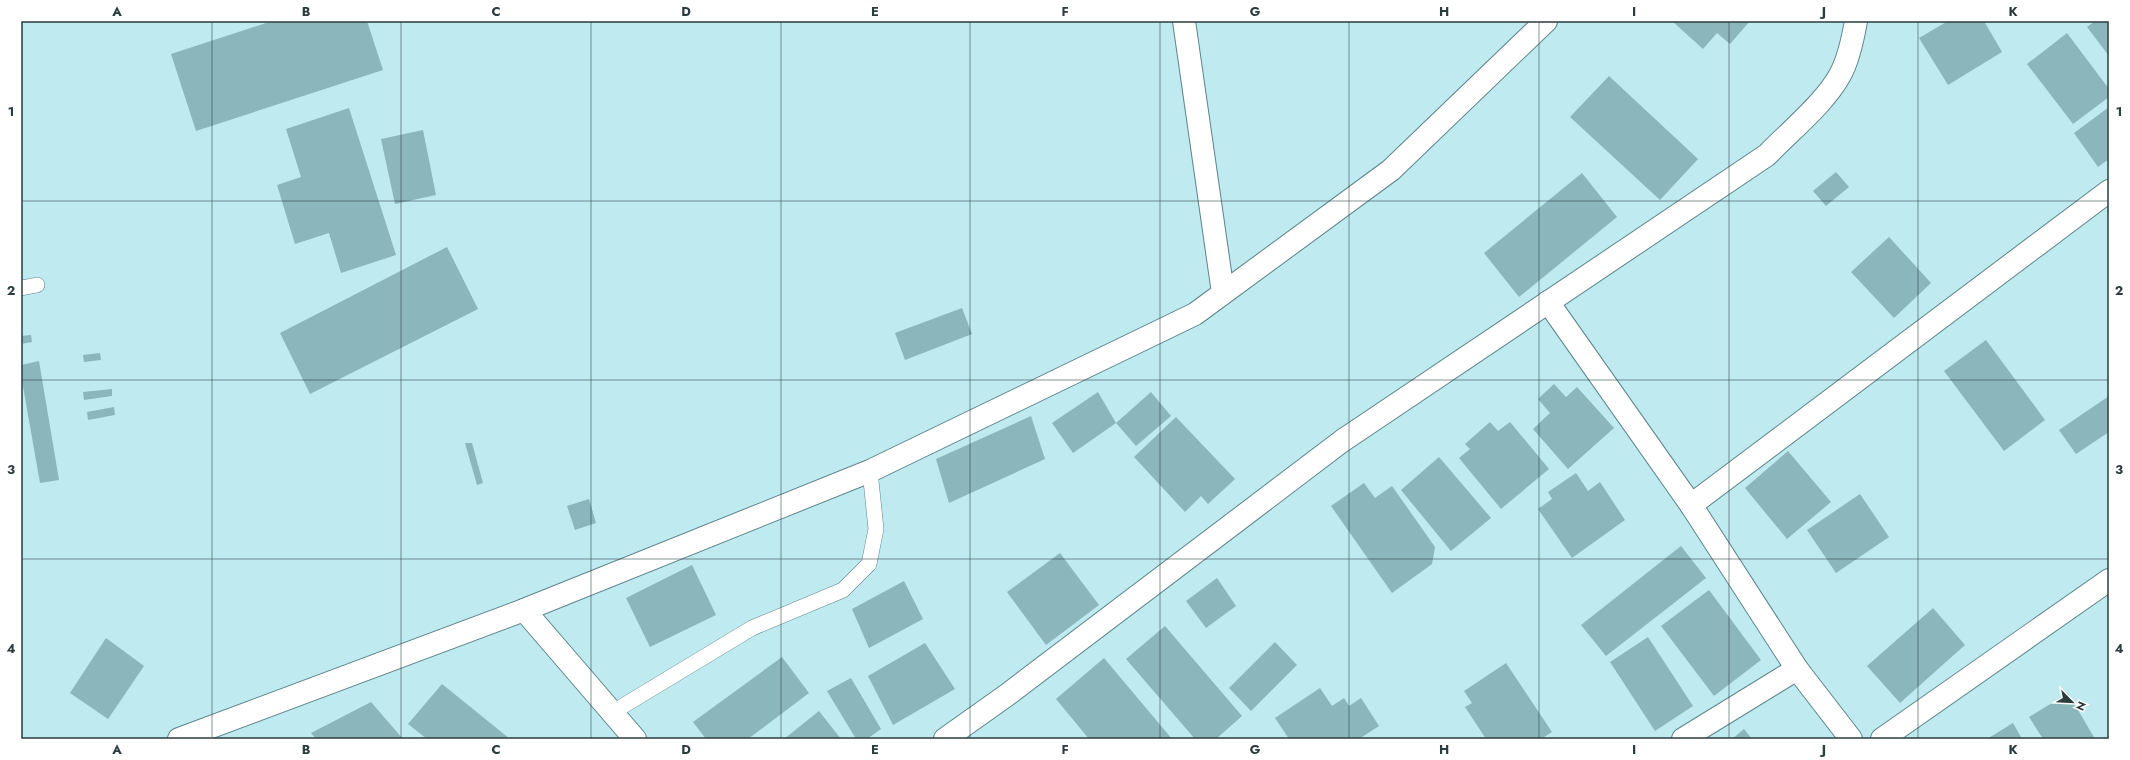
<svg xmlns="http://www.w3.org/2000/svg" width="2130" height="760" font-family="Jost,sans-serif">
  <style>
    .building { fill: #8bb6bb }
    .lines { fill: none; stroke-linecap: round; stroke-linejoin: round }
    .service-casing { stroke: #5c848a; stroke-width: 16 }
    .minor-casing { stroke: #5c848a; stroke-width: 24 }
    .service { stroke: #fff; stroke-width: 15 }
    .minor { stroke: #fff; stroke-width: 22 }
    .grid { fill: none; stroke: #2a3c3e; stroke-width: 1; stroke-opacity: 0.55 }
    .neatline { fill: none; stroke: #2a3c3e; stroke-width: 1.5 }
    .grid-label { font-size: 13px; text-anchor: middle; font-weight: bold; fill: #2a3c3e }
  </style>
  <rect width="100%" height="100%" fill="#bfebf0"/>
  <g class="building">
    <polygon points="272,21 367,21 383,70 196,131 171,54"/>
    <polygon points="1672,21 1750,21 1730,44 1717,33 1703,49"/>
    <polygon points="1948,21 1984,21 2002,52 1948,85 1919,38"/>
    <polygon points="2095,21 2109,21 2109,56 2087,27"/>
    <polygon points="2067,33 2109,89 2109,97 2073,124 2027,64"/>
    <polygon points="1609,76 1698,159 1660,200 1570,117"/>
    <polygon points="2109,107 2109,159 2098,167 2074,133"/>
    <polygon points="349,108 396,255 341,273 329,233 295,244 277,185 301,177 286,129"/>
    <polygon points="423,130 436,195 395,204 381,139"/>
    <polygon points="1836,172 1849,187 1826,206 1813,191"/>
    <polygon points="1582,173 1617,217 1519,297 1484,253"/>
    <polygon points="1889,237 1931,283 1894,318 1851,272"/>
    <polygon points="447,247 478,309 310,394 280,333"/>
    <polygon points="962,308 972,334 905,360 895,333"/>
    <polygon points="31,335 32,342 21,344 21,336"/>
    <polygon points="1986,340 2045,420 2004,451 1944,371"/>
    <polygon points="100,353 101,360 84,362 83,355"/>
    <polygon points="39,361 59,480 40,483 21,375 21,365"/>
    <polygon points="1554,384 1566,397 1577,387 1614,428 1568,469 1533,429 1550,413 1538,399"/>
    <polygon points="112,389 112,396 84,400 83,392"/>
    <polygon points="1098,392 1116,423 1073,453 1052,423"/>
    <polygon points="1151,392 1171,416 1136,446 1116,423"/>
    <polygon points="2109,396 2109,432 2076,454 2059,430"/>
    <polygon points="114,407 115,415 88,420 87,412"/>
    <polygon points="1031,416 1045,459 949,503 936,459"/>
    <polygon points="1176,417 1235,479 1208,504 1201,496 1185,512 1134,457"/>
    <polygon points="1490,422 1498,431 1510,422 1549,469 1501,509 1459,458 1470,449 1465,444"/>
    <polygon points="465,443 472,443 483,483 477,485"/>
    <polygon points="1788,451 1831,502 1787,539 1745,488"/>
    <polygon points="1439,457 1491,518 1451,551 1401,490"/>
    <polygon points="1576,473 1588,491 1600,482 1625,520 1572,558 1538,509 1552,499 1548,492"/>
    <polygon points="1364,483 1375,498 1392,486 1435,547 1432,564 1392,593 1331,506"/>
    <polygon points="1860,494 1889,537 1836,573 1807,530"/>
    <polygon points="589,499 596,523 575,530 567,506"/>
    <polygon points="1681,546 1706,578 1606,656 1581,625"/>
    <polygon points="1060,553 1099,605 1046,645 1007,592"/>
    <polygon points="692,565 716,615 650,647 626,598"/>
    <polygon points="1217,578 1236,606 1206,628 1186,601"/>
    <polygon points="904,581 923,619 869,648 852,609"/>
    <polygon points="1709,590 1761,660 1714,696 1661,626"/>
    <polygon points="1933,608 1965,645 1900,703 1867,666"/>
    <polygon points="1165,626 1242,716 1216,739 1195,739 1126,659"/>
    <polygon points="1648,637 1693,706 1655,731 1610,662"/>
    <polygon points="106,638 144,666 108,719 70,693"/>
    <polygon points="1275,642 1297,665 1251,711 1229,688"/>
    <polygon points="925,643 955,689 893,725 868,676"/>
    <polygon points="782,657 809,693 748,739 706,739 693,722"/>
    <polygon points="1104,658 1172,739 1089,739 1056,699"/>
    <polygon points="1506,663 1552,732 1541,739 1486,739 1465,707 1472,703 1464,691"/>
    <polygon points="851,678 881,729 867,739 856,739 827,691"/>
    <polygon points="442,684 510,739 427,739 408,724"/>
    <polygon points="1320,688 1332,706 1344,698 1349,706 1361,698 1379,726 1359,739 1289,739 1275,718"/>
    <polygon points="2068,693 2095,739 2043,739 2029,717"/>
    <polygon points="371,702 403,739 316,739 311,733"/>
    <polygon points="819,711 841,739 784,739"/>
    <polygon points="2013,723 2022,739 1987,739"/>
    <polygon points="1744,729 1752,739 1732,739"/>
  </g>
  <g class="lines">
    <g class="service-casing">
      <g id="service">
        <polyline points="21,288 37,285"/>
        <polyline points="613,712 752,628 843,590 869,564 876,529 870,471"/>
      </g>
    </g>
    <g class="minor-casing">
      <g id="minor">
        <polyline points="1184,21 1223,293"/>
        <polyline points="1548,302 1691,505 2109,191"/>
        <polyline points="1691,505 1797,669"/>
        <polyline points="524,610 635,739"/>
        <polyline points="179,739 524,610 870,471 1195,314 1391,170 1546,21"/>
        <path d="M945,739L1007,695L1342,441L1767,155C1790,131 1824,104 1840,75C1849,59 1853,38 1856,21"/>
        <polyline points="1683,739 1797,669 1851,739"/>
        <polyline points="1882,739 2109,580"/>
      </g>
    </g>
    <use href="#service" class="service"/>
    <use href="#minor" class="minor"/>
  </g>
  <path class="grid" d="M212,21V739M401,21V739M591,21V739M781,21V739M970,21V739M1160,21V739M1349,21V739M1539,21V739M1729,21V739M1918,21V739M21,201H2109M21,380H2109M21,559H2109"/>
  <rect width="2130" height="760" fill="none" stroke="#ffffff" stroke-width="44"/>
  <g transform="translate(2072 702) rotate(114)" stroke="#ffffff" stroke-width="3" paint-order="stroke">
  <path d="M0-3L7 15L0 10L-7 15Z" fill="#2a3c3e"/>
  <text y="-6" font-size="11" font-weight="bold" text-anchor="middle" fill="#2a3c3e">N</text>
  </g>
  <rect x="22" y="22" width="2086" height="716" class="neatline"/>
  <g class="grid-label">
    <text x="117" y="16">A</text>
    <text x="306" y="16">B</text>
    <text x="496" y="16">C</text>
    <text x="686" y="16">D</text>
    <text x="875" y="16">E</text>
    <text x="1065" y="16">F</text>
    <text x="1255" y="16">G</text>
    <text x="1444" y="16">H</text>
    <text x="1634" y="16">I</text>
    <text x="1824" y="16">J</text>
    <text x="2013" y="16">K</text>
    <text x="11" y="116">1</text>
    <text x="2119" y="116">1</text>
    <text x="11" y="295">2</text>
    <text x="2119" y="295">2</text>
    <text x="11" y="474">3</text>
    <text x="2119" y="474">3</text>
    <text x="11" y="653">4</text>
    <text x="2119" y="653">4</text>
    <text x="117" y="754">A</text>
    <text x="306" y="754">B</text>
    <text x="496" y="754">C</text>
    <text x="686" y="754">D</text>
    <text x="875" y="754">E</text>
    <text x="1065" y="754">F</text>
    <text x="1255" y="754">G</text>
    <text x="1444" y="754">H</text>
    <text x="1634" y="754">I</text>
    <text x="1824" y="754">J</text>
    <text x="2013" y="754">K</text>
  </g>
</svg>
